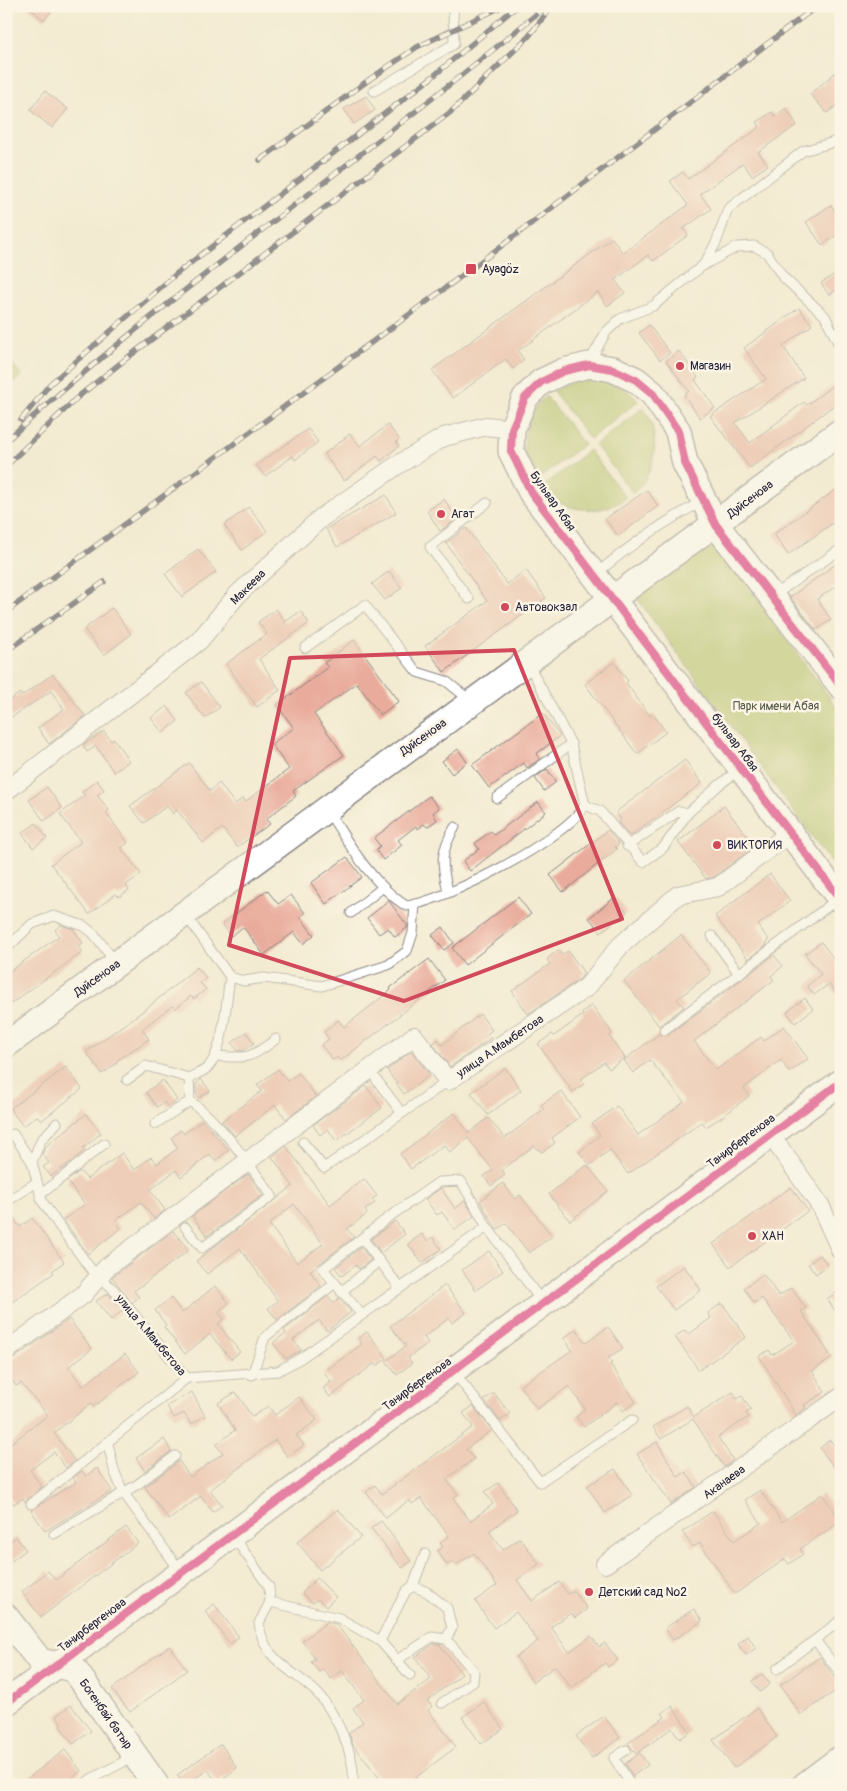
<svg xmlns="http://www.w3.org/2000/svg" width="847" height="1791" font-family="Pangolin,sans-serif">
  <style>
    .green { fill: #adbe61; stroke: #68704e }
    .building { fill: #e9ac9c; fill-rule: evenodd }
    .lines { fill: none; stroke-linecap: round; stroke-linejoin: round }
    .lane-casing { stroke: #8a8686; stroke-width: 11 }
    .street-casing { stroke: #8a8686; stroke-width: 20 }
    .secondary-casing { stroke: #8a8686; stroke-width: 28 }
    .lane { stroke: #fff; stroke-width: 9 }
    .street { stroke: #fff; stroke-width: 18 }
    .secondary { stroke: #fff; stroke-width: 25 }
    .rail-casing { stroke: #22223b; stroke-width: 5.5 }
    .rail { stroke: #fcf5e5; stroke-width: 4; stroke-dasharray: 11; stroke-linecap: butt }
    .cycleway-casing { stroke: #fcf5e5; stroke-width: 11 }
    .cycleway { stroke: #d6006c; stroke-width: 8 }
    .marked { fill: none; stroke: #d1495b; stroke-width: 4; stroke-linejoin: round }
    .poi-dot { fill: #d1495b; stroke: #fcf5e5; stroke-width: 2 }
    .labels { text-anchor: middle; stroke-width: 5; stroke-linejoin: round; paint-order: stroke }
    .poi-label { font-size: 12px; fill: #22223b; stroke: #fcf5e5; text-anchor: start }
    .street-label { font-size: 12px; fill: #22223b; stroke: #fcf5e5 }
    .park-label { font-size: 12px; fill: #535948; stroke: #fcf5e5 }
  </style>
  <rect width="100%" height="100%" fill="#fcf5e5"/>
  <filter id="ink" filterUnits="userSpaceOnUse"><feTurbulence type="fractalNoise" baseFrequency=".02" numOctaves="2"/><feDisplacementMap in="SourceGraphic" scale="10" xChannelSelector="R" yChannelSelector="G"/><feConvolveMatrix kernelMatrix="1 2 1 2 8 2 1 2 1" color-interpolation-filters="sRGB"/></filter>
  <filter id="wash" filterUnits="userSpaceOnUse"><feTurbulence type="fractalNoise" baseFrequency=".0096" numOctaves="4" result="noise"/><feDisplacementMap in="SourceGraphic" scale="20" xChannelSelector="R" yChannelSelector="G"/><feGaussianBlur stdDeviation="1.12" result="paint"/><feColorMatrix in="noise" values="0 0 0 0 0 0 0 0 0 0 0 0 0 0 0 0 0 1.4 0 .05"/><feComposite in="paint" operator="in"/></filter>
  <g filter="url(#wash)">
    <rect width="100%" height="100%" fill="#f3ebd1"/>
    <g class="green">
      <polygon points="6,357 22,375 6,389"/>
      <path d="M577,380C599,380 622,382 638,401L590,439L553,391Z"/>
      <path d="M546,396L584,444L536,481C533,474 529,466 526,459C520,439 529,409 546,396Z"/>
      <path d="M643,408C662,432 657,474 633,493L595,445Z"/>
      <path d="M589,450L626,498C603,517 560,512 541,488Z"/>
      <polygon points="714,540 841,713 841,876 636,597"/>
    </g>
    <g id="blocks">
      <g class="building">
        <polygon points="27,6 56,6 44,20"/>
        <polygon points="841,68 841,102 827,113 810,94"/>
        <polygon points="45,91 68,109 52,128 30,110"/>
        <polygon points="366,96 375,110 354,124 344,109"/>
        <polygon points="786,108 797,125 758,152 768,165 752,176 743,163 700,194 711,209 683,229 688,235 653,261 648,255 615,280 625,293 607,306 598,292 518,351 524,360 513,369 506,359 453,398 432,370 612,238 623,253 688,205 670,181 683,172 688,179 752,133 760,126 757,122 772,112 775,116"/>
        <polygon points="831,205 841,220 841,233 822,245 806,222"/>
        <polygon points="841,270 841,287 829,295 821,283"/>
        <polygon points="799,308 812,325 783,346 804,378 735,423 750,443 804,402 807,405 841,379 841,400 750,468 710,416 766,379 744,348"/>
        <polygon points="649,325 670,353 660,360 639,333"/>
        <polygon points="679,351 698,377 695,380 715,408 700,418 684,395 689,391 666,361"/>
        <polygon points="388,425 399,439 396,442 399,446 381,461 377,456 344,481 324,454 350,434 360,446"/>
        <polygon points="308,429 318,442 295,460 293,456 265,476 256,465"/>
        <polygon points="841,486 841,517 788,555 774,534"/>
        <polygon points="647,490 658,506 618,536 605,519"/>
        <polygon points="386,495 396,513 337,547 326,529"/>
        <polygon points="444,499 457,519 440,531 427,511"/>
        <polygon points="249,507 267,531 242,550 224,525"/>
        <polygon points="466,528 507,584 526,570 546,598 444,672 425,646 487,601 446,543"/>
        <polygon points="198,549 216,572 182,597 165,574"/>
        <polygon points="836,564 841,571 841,583 817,599 831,620 816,630 790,597"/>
        <polygon points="389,571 402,588 385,600 372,584"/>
        <polygon points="112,608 131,634 104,655 84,629"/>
        <polygon points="276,609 285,622 301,611 309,623 259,659 280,690 257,707 226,664 267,634 258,622"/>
        <polygon points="354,640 399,701 380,715 357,683 314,714 344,755 293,791 296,796 266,819 270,824 237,847 222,828 203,843 177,810 173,814 167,806 144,823 130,806 189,763 210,791 219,783 235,804 243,798 245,802 289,769 271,744 294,728 277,705 328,667 324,663"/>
        <polygon points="614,662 628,681 626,683 650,716 653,714 666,732 637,754 585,684"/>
        <polygon points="53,674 85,716 49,744 38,728 64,709 51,691 12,717 6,708 6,703 20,693 22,696"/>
        <polygon points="201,682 220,707 205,718 186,693"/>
        <polygon points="167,706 178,721 163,733 151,718"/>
        <polygon points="543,713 560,736 536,754 540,759 527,768 524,763 489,788 472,765"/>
        <polygon points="104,731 111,741 114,739 129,761 114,772 96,746 87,752 83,745"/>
        <polygon points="458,749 467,762 452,774 442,761"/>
        <polygon points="685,760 702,783 630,836 618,822 621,819 616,812"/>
        <polygon points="547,769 556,782 544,791 535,778"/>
        <polygon points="97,780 104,790 97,795 109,810 106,813 128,843 121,848 141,874 126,885 129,890 119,897 116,894 89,914 51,864 81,842 60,814 85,795 82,792"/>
        <polygon points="47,787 62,808 44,821 29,800"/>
        <polygon points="429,796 439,808 433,813 437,820 427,827 424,824 418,829 416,826 398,840 402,845 383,860 376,850 380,846 374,838"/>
        <polygon points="538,802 546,812 470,871 463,861 479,849 475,843 491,831 494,835"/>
        <polygon points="724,806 755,846 714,877 706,879 678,842"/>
        <polygon points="36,823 47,838 33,848 22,833"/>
        <polygon points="608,830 619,844 615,847 617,849 563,892 550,875"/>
        <polygon points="347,857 362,877 326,904 311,883"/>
        <polygon points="770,874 790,901 758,925 769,940 765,943 767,945 748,959 715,916"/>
        <polygon points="267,890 278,904 291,895 305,913 300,917 314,935 303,944 294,932 264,955 243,927 231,936 222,924"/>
        <polygon points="518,897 531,914 465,965 452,948"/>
        <polygon points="615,897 627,912 601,932 589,918"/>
        <polygon points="389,901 407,925 407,928 395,937 388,928 379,934 367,918"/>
        <polygon points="61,925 73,929 83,943 78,946 83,952 6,1007 6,974 59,936 55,930"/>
        <polygon points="443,927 454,943 444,950 432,935"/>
        <polygon points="681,935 711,973 677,999 684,1007 659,1026 624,981"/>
        <polygon points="821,942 841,968 841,1000 829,984 814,995 807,986 821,974 805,954"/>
        <polygon points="558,950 562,955 568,951 584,973 580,979 528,1014 512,991 550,964 547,959"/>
        <polygon points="774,955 783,966 771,976 774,980 694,1041 716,1070 761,1037 764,1041 784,1026 808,1059 789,1072 781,1060 744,1088 749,1096 722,1117 706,1127 702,1122 628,1174 610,1150 590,1165 579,1152 600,1135 592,1124 617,1106 638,1135 684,1102 650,1060 633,1073 624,1060 659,1034 668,1035"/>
        <polygon points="429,959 445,980 340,1061 337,1057 333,1060 321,1045 329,1039 324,1032 338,1020 344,1027 391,990 390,988"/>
        <polygon points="197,967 206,978 200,983 206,989 194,999 191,996 175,1009 172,1006 142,1029 149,1039 116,1061 117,1063 102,1074 86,1052 147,1008"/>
        <polygon points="805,998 813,1009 795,1023 787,1012"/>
        <polygon points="592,1005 612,1033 609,1036 625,1058 609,1069 604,1062 580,1080 584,1084 573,1092 538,1044 552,1034 554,1036 583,1015 582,1012"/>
        <polygon points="480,1014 492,1030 487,1034 491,1038 450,1067 433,1044 438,1039 442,1045"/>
        <polygon points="246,1032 254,1043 244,1050 238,1051 232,1043"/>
        <polygon points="411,1051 430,1075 404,1094 387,1070"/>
        <polygon points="66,1067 82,1089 41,1121 37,1116 23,1126 10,1109"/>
        <polygon points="505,1068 521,1090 488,1115 471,1093"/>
        <polygon points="278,1069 287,1081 299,1073 316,1097 286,1119 275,1105 235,1136 222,1121 262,1091 257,1085"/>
        <polygon points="201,1079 210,1091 199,1098 196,1093 196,1084"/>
        <polygon points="163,1080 177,1100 168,1107 164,1102 157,1107 146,1092"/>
        <polygon points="366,1086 382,1108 336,1141 328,1129 320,1135 313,1125"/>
        <polygon points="561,1091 580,1117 552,1138 555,1143 542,1152 534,1146 502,1170 505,1175 491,1186 484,1176 493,1170 468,1138 450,1152 444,1145 411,1169 400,1154 454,1113 469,1133 488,1118 505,1138 544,1109 541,1105"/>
        <polygon points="86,1114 101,1133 83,1148 85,1150 72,1161 51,1176 43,1167 49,1163 42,1154 45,1147"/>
        <polygon points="202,1120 229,1150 215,1161 210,1154 181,1177 176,1170 150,1190 165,1210 154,1219 141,1202 115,1221 121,1228 88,1254 63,1220 85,1204 67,1181 80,1171 87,1179 122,1153 134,1170 151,1157 157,1164 178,1148 171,1138 181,1130 184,1134"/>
        <path d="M286,1146L330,1205L364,1179L377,1196L372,1199L375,1203L365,1210L367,1214L347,1229L354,1237L310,1271L321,1286L277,1320L268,1308L278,1301L240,1248L207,1274L196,1261L293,1186L272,1157ZM294,1204L323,1244L297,1263L269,1224Z"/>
        <polygon points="587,1165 608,1191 570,1221 549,1194"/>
        <polygon points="248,1174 263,1195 207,1236 192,1216"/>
        <polygon points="503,1183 515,1199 520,1195 552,1236 529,1253 506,1223 497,1230 480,1201"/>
        <polygon points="791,1187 808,1211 730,1267 713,1244"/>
        <polygon points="441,1188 455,1209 465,1201 474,1216 455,1230 442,1212 437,1215 425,1199"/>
        <polygon points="6,1209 20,1227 32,1218 64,1262 52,1271 54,1273 6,1306"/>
        <polygon points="395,1221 405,1234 381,1253 371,1239"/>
        <polygon points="173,1231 189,1250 134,1291 139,1297 132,1303 112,1277"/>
        <polygon points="422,1234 427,1241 433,1237 441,1249 422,1263 408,1244"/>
        <polygon points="361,1247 371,1260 359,1269 356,1265 342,1276 335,1268"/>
        <polygon points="489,1251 503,1271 476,1290 462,1270"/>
        <polygon points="820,1255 828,1265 816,1274 808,1264"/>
        <polygon points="684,1266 701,1290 674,1310 656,1286"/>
        <polygon points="763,1274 779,1296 791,1288 806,1308 801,1311 832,1358 812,1371 825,1392 804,1405 806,1408 796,1415 759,1356 769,1350 772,1355 794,1341 762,1298 754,1303 744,1288"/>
        <polygon points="445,1285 466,1313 452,1323 449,1318 424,1337 428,1343 408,1358 412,1363 397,1375 386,1361 406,1346 390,1326"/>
        <polygon points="215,1286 229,1303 218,1312 224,1319 218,1324 240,1352 231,1359 210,1334 185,1354 164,1327 166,1325 155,1310 171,1298 182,1313"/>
        <polygon points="841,1289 841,1319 827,1299"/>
        <polygon points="108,1293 123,1310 111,1320 96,1301"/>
        <polygon points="328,1296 333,1303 339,1298 351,1312 327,1331 319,1320 293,1340 301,1350 286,1359 273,1343 286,1333 284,1330"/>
        <polygon points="722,1303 746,1337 699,1370 675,1337 685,1330 688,1335 711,1318 708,1313"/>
        <polygon points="69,1319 92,1349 68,1367 83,1386 125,1354 139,1372 93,1407 91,1403 54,1433 75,1461 66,1468 54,1452 30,1470 42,1487 25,1502 23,1498 14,1504 6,1494 6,1447 48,1415 21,1383 16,1386 6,1372 6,1364"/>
        <polygon points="608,1327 623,1348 608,1358 612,1363 610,1364 636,1402 623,1411 617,1402 584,1427 576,1417 585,1409 569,1386 537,1409 520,1386 572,1350 564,1338 576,1329 586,1343"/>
        <polygon points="367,1332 387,1358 377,1366 375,1363 330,1397 323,1388 331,1382 324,1372 362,1344 358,1338"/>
        <polygon points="192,1392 205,1416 191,1424 184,1413 174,1418 167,1406"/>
        <polygon points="236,1392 252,1417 268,1406 275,1415 299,1397 317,1420 296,1435 304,1445 288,1457 275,1440 210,1490 222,1505 213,1512 201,1496 169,1520 145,1487 179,1461 190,1477 223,1453 216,1445 235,1430 218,1403"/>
        <polygon points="733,1392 737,1399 742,1396 751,1410 746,1413 749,1417 718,1437 733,1460 724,1467 693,1419 661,1439 653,1427 687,1406 694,1417"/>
        <polygon points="494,1393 510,1414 500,1421 484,1400"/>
        <polygon points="473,1406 492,1430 466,1449 474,1459 446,1479 458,1495 453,1498 470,1521 493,1504 485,1492 498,1483 517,1510 489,1531 503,1550 520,1538 539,1564 517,1580 532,1601 559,1582 568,1594 574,1591 587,1609 575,1618 571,1613 551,1627 569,1652 591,1636 599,1647 605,1643 618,1660 608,1667 605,1663 571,1688 555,1666 533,1682 516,1657 538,1641 516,1612 494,1628 475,1601 497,1585 474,1553 456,1565 453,1561 447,1565 437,1551 443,1547 440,1543 449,1536 421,1498 412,1504 409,1500 386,1518 366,1492 375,1485 382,1494 473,1427 463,1413"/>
        <polygon points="164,1439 171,1451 145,1471 136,1458"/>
        <polygon points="830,1440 841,1454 841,1477 820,1448"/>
        <polygon points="657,1442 678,1477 686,1472 696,1487 671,1504 637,1454"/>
        <polygon points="97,1468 112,1491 45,1531 31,1510 76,1482 73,1478 82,1471 86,1476"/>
        <polygon points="615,1469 632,1495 605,1513 587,1486"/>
        <polygon points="760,1490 782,1522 822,1494 841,1521 800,1549 803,1554 789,1564 785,1559 735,1594 700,1543 693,1547 682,1532 713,1511 734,1541 761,1523 745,1500"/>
        <polygon points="338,1509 361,1537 320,1570 297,1542"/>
        <polygon points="381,1521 411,1561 402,1568 371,1528"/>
        <polygon points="126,1527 138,1543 41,1617 22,1592 48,1571 56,1580"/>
        <polygon points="16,1537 26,1550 6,1565 6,1545"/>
        <polygon points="317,1578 336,1597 326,1607 318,1599 313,1603 302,1593"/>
        <polygon points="214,1604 239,1637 230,1644 205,1611"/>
        <polygon points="694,1609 702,1621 673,1640 665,1628"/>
        <polygon points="327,1622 336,1624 397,1704 431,1679 415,1657 433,1644 439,1644 462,1674 427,1701 432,1706 428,1710 456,1747 415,1778 420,1785 385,1785 353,1745 349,1733 363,1722 353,1708 364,1700 342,1671 331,1679 323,1669 319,1672 311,1662 315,1659 302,1641"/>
        <polygon points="748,1636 756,1648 746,1655 738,1644"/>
        <polygon points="169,1646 187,1670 130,1712 112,1689"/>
        <polygon points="820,1657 841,1687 801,1715 780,1685"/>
        <polygon points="762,1674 770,1684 760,1692 752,1681"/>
        <polygon points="484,1702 503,1729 481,1744 462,1717"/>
        <polygon points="71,1705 91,1731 73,1744 60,1726 62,1724 56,1716"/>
        <polygon points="672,1706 690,1732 680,1739 672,1728 636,1754 628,1743 665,1717 662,1713"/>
        <polygon points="757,1708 777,1737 734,1768 713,1740"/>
        <polygon points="604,1716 620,1738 592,1758 576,1736"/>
        <polygon points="221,1744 237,1768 217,1783 208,1770 184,1785 177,1775"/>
        <polygon points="65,1750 81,1771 63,1785 19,1785"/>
        <polygon points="640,1753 648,1765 633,1776 625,1764"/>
      </g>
    </g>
  </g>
  <g filter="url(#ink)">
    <use href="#blocks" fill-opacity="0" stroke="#8a8686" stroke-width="1"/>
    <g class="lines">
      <g class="lane-casing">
        <g id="lane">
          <polyline points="374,91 454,44 453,6"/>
          <polyline points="703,266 716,243 728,209 803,151 841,140"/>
          <polyline points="589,363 606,332 620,319 653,306 702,266 737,247 754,246 767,253 783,277 825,316 841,349"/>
          <path d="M596,574C629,546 665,521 703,501"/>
          <polyline points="773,596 841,549"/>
          <polyline points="469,599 430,547 487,503"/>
          <polyline points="305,648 365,605 417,672 446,681 471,701"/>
          <polyline points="497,798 571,744"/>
          <polyline points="585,805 600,811 643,862 663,848 688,813 719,785 739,770"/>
          <path d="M328,811C349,844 372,884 406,906C446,901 566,839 585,805L571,744L528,663"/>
          <polyline points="627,846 679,811 688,813"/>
          <path d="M448,891C441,863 440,852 455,827"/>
          <polyline points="351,913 383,887"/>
          <polyline points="712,936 739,974"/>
          <polyline points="6,949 32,924 54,916 84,926 94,934 116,963"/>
          <polyline points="230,977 244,981 264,978 322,986 388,965 407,951 413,933 415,904"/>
          <polyline points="664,1030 839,898"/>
          <path d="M216,1056C247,1059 252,1058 276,1039"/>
          <polyline points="376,1079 401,1112"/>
          <path d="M127,1080L146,1066L189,1078C194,1075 202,1072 206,1069C224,1054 226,1001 230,977L185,914"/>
          <polyline points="155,1124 190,1101"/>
          <polyline points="13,1134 32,1162 42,1201 57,1223 90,1268 112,1288 187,1378 278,1371 301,1358 487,1227 542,1302"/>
          <polyline points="303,1142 324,1168 448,1081"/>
          <polyline points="32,1162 41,1140 57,1123"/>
          <polyline points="40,1195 104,1144"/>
          <polyline points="6,1202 37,1182"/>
          <path d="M185,1227L202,1248L272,1196C248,1163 223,1125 190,1101L189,1078"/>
          <polyline points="362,1238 400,1288"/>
          <polyline points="341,1292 379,1261"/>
          <polyline points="362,1315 323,1269 389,1217 439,1182 461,1181 487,1227"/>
          <polyline points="453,1371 540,1482 632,1420"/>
          <polyline points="252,1375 265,1337 334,1284"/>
          <polyline points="108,1444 114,1470 123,1492 181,1572"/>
          <polyline points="31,1504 187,1378"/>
          <polyline points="54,1534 138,1484 175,1456"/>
          <path d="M234,1537L269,1587L270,1602L259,1623C263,1660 290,1668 315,1691C333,1708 359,1760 352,1785"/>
          <polyline points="413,1586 425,1554"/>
          <polyline points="270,1602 339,1618 380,1641 410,1675"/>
          <polyline points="815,1640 841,1674"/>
          <polyline points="380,1641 406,1591 413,1586 427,1592 447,1608 452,1628 446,1639"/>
          <polyline points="397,1660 432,1637 446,1639 474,1671 473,1682 442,1703"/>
          <polyline points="777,1669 841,1620"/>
          <polyline points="626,1750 614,1758 631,1785"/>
          <polyline points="84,1785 91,1779 133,1757"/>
        </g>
      </g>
      <g class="street-casing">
        <g id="street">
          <polyline points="6,791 199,641 238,594 321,518 396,466 444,437 486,426 512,429"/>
          <polyline points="770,1134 820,1205 841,1251"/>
          <polyline points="6,1351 83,1295 106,1268 414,1036 448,1081 587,987 620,946 678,895 718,887 790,833"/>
          <polyline points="605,1564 841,1397"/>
        </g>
      </g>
      <g class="secondary-casing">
        <g id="secondary">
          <polyline points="841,686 716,525 685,463 678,431 653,394 636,380 613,369 589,365 564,371 541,382 525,398 512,429 511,451 531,492 841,900"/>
          <polyline points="6,1045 841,431"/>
          <polyline points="6,1617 40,1661 74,1669 156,1785"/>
          <polyline points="6,1703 841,1082"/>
          <polyline points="805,1785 841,1758"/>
        </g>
      </g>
      <use href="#lane" class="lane"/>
      <use href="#street" class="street"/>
      <use href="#secondary" class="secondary"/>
      <g class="rail-casing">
        <g id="rail">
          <polyline points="260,160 370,79 417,47 503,6"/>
          <polyline points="21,420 50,384 176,274 431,78 517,6"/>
          <path d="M6,441C177,285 369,155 546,6"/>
          <polyline points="6,466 79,396 127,358 452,111 529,36 552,6"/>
          <polyline points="6,612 471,269 817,6"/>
          <polyline points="6,651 104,582"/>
        </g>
      </g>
      <use href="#rail" class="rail"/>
      <g class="cycleway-casing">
        <g id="cycleway">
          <polyline points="841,686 716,525 685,463 678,431 653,394 636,380 613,369 589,365 564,371 541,382 525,398 512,429 511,451 531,492 841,900"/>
          <polyline points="6,1703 841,1082"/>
        </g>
      </g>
      <use href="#cycleway" class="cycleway"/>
    </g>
  </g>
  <path d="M0 0H847V1791H0ZM514,650L622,919L404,1001L229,945L290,658Z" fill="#f3ebd1" fill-opacity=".55" fill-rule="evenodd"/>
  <path class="marked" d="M514,650L622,919L404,1001L229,945L290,658Z"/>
  <g class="poi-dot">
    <rect x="465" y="263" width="12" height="12" rx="2.5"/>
    <circle cx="680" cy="366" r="5"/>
    <circle cx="441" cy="514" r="5"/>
    <circle cx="505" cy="607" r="5"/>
    <circle cx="717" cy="845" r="5"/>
    <circle cx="752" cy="1236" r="5"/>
    <circle cx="589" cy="1592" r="5"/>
  </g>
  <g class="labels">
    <g class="poi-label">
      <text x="482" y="273">Ayagöz</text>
      <text x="690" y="370">Магазин</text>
      <text x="451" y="518">Агат</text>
      <text x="515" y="611">Автовокзал</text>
      <text x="727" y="849">ВИКТОРИЯ</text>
      <text x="762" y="1240">ХАН</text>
      <text x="599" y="1596">Детский сад №2</text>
    </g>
    <g class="street-label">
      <text transform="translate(750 499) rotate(-37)" y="4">Дуйсенова</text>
      <text transform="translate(553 501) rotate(55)" y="4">Бульвар Абая</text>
      <text transform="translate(248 587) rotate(-45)" y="4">Макеева</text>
      <text transform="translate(423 737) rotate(-36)" y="4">Дуйсенова</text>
      <text transform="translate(735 742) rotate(53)" y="4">бульвар Абая</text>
      <text transform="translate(97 978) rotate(-36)" y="4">Дуйсенова</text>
      <text transform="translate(500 1046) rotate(-34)" y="4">улица А.Мамбетова</text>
      <text transform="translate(741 1141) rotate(-37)" y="4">Танирбергенова</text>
      <text transform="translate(151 1335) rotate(50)" y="4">улица А.Мамбетова</text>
      <text transform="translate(417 1384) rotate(-36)" y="4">Танирбергенова</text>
      <text transform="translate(724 1482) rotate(-36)" y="4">Аканаева</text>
      <text transform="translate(92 1625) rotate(-37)" y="4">Танирбергенова</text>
      <text transform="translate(106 1714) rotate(55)" y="4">Богенбай батыр</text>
    </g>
    <g class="park-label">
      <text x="776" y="710">Парк имени Абая</text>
    </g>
  </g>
  <rect width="847" height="1791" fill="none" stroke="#fcf5e5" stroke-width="25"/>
</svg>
